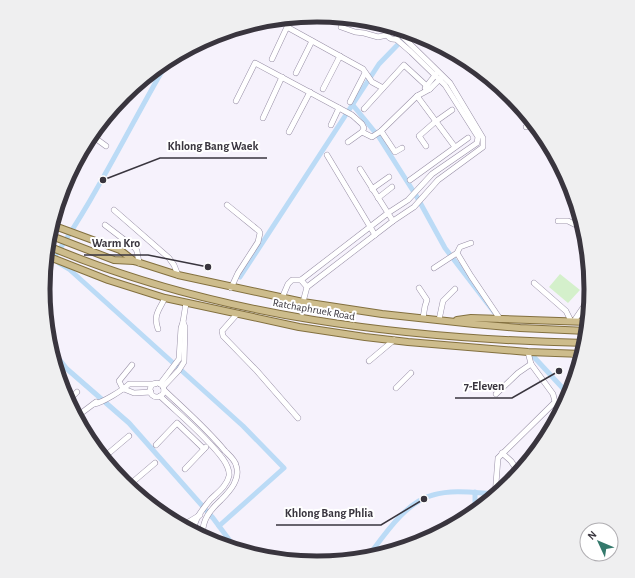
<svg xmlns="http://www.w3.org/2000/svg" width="635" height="578" font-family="'Alegreya Sans',sans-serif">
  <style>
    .green { fill: #d4f0cb }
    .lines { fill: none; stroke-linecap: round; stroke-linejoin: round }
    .canal { stroke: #bbdbf6; stroke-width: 5 }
    .minor-casing { stroke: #988fa6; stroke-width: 6 }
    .major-casing { stroke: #83703f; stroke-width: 8 }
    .minor { stroke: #fff; stroke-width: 5 }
    .major { stroke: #cdbc8c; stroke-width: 6 }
    .labels { text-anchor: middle; stroke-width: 4; stroke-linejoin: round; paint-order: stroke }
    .street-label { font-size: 11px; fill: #39353e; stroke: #fff }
    .rim { fill: none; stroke: #39353e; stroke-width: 5 }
    .leader { fill: none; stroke: #39353e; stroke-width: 1.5 }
    .callout-dot { fill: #39353e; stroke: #fff; stroke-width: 1.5 }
    .callout-label { font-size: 12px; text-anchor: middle; font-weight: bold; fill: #39353e; stroke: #fff; stroke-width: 4; stroke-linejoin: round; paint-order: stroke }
  </style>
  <rect width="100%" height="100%" fill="#f6f2fc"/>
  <polygon class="green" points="560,274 580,290 568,303 549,287"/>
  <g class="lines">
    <g class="canal">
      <polyline points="352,104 374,131 377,134 417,197 445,248 494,312"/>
      <polyline points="59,263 69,269 243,426 284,468 219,526"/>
      <path d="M45,270C93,204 128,129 169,59"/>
      <polyline points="240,277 379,64 410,32"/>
      <polyline points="51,349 67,369 129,423 213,518 236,549"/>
      <polyline points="533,356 570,396"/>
      <polyline points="475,492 475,512"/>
      <path d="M367,558C383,537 405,502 433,495C454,489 476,493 498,494"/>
    </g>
    <g class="minor-casing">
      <g id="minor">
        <polyline points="341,27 355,32 364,33 378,37 387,35"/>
        <path d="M393,27L388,29C385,35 389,40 396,39L399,35V32L397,28"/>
        <polyline points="272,59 287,27 363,69 372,82 383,88"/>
        <polyline points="296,73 312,41"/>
        <polyline points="425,88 436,74"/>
        <polyline points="323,89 340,56"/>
        <polyline points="417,96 455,147"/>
        <polyline points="236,101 255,63 352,115 362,124 364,128 362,132 372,137 381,131 417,96 430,89 441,78"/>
        <polyline points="350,102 365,73"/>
        <polyline points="364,109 404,65 430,89"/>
        <polyline points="263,118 282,77"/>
        <polyline points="331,125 339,108"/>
        <polyline points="526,127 535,124"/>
        <polyline points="381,131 395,152 402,148"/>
        <polyline points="289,132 310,92"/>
        <polyline points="91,135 106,146"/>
        <polyline points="545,136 549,147 553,150"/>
        <polyline points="348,142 362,132"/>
        <polyline points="426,146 419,136 435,122 452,110"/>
        <polyline points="327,155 375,235"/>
        <polyline points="360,169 393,221"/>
        <polyline points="410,180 468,138"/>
        <polyline points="372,189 389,177"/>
        <polyline points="60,198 64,201"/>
        <polyline points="378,198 392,187"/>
        <polyline points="227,205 259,231 260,233 258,242 238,273 231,288"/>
        <polyline points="114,210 169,258 174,265 178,275"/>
        <polyline points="558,221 568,221 584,229"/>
        <polyline points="105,225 135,248 137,251 139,263"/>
        <polyline points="471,243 460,247 457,253 471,276 500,319"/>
        <polyline points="434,268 457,253"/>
        <polyline points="301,280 388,213 408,200 432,174 477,143 478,137 445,85 411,52 396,39"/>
        <polyline points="534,283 566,311 571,321"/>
        <polyline points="307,287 393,221 414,207 438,180 483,147 483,138 450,83 399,33"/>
        <polyline points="419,288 427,300 425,306 423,318"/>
        <polyline points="282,298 288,284 292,280 301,280 307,287 303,302"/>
        <polyline points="237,314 222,331 223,336 257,371 298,418"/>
        <polyline points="439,320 443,301 455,289"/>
        <polyline points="574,321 591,296"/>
        <path d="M158,329C153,315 159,310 165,298"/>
        <polyline points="573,354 581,361"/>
        <polyline points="369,361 394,340"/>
        <circle cx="157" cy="390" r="7"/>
        <polyline points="160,384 179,359 181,328 183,322 186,303"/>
        <polyline points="163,387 179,370 184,362 185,327 183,322"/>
        <polyline points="396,388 411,373"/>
        <polyline points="123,389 119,381 132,365"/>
        <polyline points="124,389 134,393 151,392"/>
        <path d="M164,390C185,410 207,429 225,451C229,455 235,460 236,465C241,479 230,491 221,500C210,510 201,521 203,537"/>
        <polyline points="496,394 518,373 531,364"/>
        <path d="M160,396C180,415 207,437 223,459C226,463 230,471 229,476C227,486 217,493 210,500C203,509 193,520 194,532"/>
        <polyline points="68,401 77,392"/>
        <path d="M94,404C102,403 123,390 129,384H155"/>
        <polyline points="76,417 96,402"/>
        <polyline points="156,445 177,423 204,449"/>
        <polyline points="502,453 511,461 519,473"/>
        <polyline points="103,458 129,436"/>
        <polyline points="185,469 206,447"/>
        <polyline points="128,486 155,463"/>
        <polyline points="495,496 498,458 555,402 553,394 531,364 528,352"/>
        <polyline points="182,526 200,515"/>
      </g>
    </g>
    <g class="major-casing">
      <g id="major">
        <polyline points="52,225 120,250 134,261"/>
        <polyline points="49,235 114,260 134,261 178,275 303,302 382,314 474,324 520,328 587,331"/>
        <path d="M48,246C216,317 405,339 586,343"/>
        <polyline points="47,256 108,280 165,298 299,327 365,337 408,342 528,352 583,354"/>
        <polyline points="457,320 471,318 588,322"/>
      </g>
    </g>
    <use href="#minor" class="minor"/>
    <use href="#major" class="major"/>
  </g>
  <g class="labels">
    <g class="street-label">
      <text transform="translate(314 309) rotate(10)" y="4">Ratchaphruek Road</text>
    </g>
  </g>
  <path d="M0 0H635V578H0ZM50 289a267 267 0 1 1 534 0a267 267 0 1 1-534 0Z" fill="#efeff0" fill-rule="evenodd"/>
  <path class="rim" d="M50 289a267 267 0 1 1 534 0a267 267 0 1 1-534 0Z"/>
  <path class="leader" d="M103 180L160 158H267M208 267L148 255H84M559 371L512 398H455M424 499L381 525H276"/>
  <g class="callout-dot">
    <circle cx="103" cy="180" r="4"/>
    <circle cx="208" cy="267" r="4"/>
    <circle cx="559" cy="371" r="4"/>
    <circle cx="424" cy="499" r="4"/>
  </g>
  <g class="callout-label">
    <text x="213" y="150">Khlong Bang Waek</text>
    <text x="116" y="247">Warm Kro</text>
    <text x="484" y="390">7-Eleven</text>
    <text x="329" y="517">Khlong Bang Phlia</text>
  </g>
  <g transform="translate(599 542) rotate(314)"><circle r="19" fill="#ffffff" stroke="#b0aeb2"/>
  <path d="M0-3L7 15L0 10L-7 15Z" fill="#34796c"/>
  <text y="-6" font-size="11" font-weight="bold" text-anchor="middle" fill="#39353e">N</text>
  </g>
</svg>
